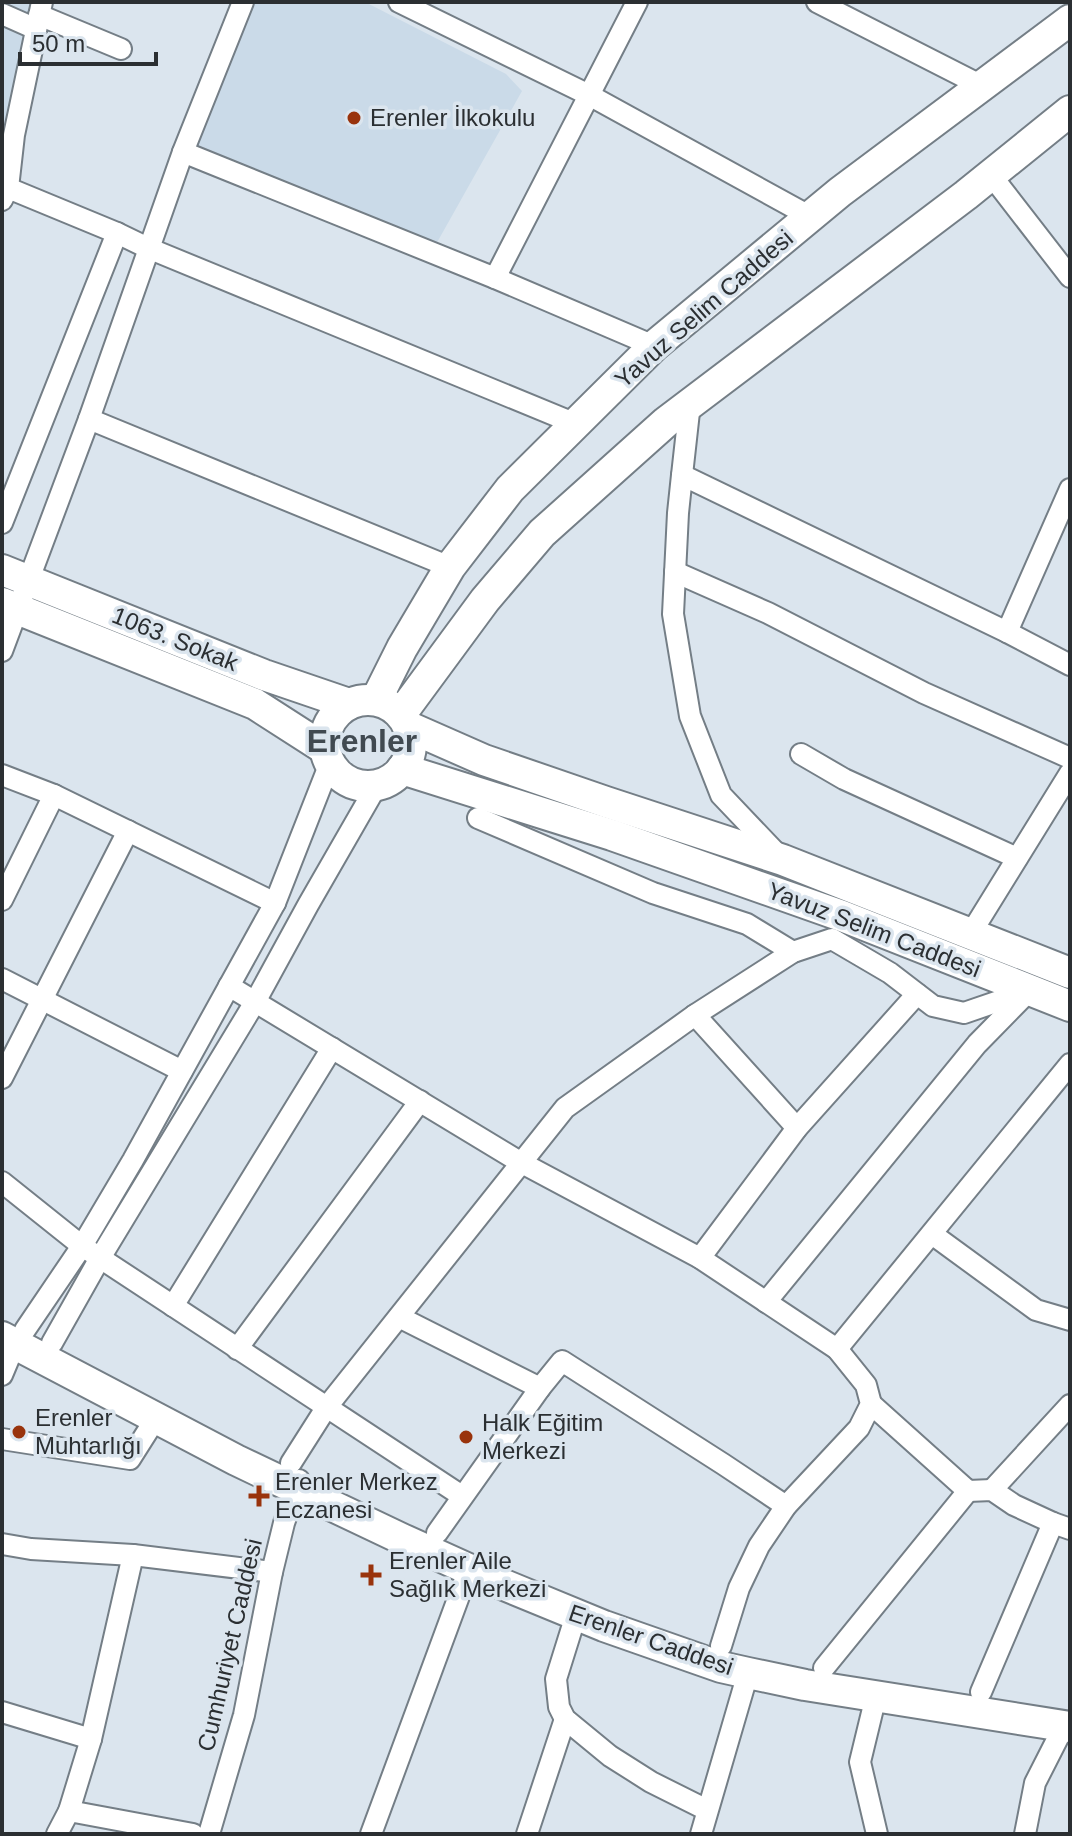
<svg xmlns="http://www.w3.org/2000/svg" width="1072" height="1836" font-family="Helvetica,sans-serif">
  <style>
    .built { fill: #cadae8 }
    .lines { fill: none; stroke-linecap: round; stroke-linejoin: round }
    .street-casing { stroke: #747e86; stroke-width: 24 }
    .secondary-casing { stroke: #747e86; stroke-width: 34 }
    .street { stroke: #fff; stroke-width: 20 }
    .secondary { stroke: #fff; stroke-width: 30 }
    .poi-dot { fill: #99330c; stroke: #dbe5ee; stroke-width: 3 }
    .labels { text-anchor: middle; stroke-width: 7; stroke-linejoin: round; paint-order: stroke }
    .poi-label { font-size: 24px; fill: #2b2f32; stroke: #dbe5ee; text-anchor: start }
    .street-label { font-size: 24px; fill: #2b2f32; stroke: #dbe5ee }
    .district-label { font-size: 32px; font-weight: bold; fill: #414a51; stroke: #dbe5ee }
  </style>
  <rect width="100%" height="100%" fill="#dbe5ee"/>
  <g class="built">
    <polygon points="2,2 47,2 2,187"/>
    <polygon points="251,2 365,2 506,74 522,91 435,246 189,145"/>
  </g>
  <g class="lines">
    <g class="street-casing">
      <g id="street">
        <polyline points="399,2 589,95 811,217"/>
        <polyline points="817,2 982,86"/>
        <polyline points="2,14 36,29"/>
        <polyline points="39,15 121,49"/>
        <polyline points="183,152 243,2"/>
        <polyline points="991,175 1070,277"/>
        <polyline points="8,188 117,233 148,248 576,424"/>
        <polyline points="2,200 8,188 14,135 42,2"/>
        <polyline points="495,278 637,2"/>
        <polyline points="89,419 450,567"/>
        <polyline points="682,475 690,403"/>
        <polyline points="2,523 117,233"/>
        <polyline points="675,572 768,613 924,693 1070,758"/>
        <polyline points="1007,632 1070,489"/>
        <polyline points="2,651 89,419 183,152 495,278 654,346"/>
        <polyline points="801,754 844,779 1017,858"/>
        <polyline points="2,775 54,795 275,903"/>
        <polyline points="478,818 653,893 747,924 793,952"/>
        <polyline points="780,857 721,795 690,716 673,614 678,513 682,475 1007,632 1070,665"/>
        <polyline points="2,900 54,795"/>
        <polyline points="971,933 1070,773"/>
        <polyline points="2,979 182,1071"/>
        <polyline points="229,986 520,1162 700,1258 837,1349 866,1385 871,1404 859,1428 786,1506 759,1546 739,1588 721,1646"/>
        <polyline points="695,1015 797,1128"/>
        <polyline points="2,1078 128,831"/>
        <polyline points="2,1182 82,1246 462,1496"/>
        <polyline points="932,1234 1036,1310 1070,1320"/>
        <polyline points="700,1258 797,1128 917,994"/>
        <polyline points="766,1302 977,1044 1025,995"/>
        <polyline points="173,1306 332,1048"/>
        <polyline points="399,1317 540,1388"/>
        <polyline points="25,1330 82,1246 133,1160 275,903 330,763"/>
        <polyline points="52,1343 100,1258 255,1002 308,905 377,785"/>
        <polyline points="237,1349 420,1101"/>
        <polyline points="837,1349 1070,1064"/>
        <polyline points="2,1375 15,1344"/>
        <polyline points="871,1404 968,1491 992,1490 1014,1505 1053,1523 1070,1529"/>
        <polyline points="2,1439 130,1459 156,1418"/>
        <polyline points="291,1463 326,1408 565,1108 695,1015 793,952 832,939 890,973 933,1006 964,1013 1031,990"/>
        <polyline points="992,1490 1070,1405"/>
        <polyline points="437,1533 540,1388 562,1361 723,1464 786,1506"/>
        <polyline points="2,1544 31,1549 133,1555 272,1572"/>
        <polyline points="576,1615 556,1679 559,1707 565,1719 610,1756 651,1782 707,1810"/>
        <polyline points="824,1668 968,1491"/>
        <polyline points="981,1692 1053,1523"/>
        <polyline points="876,1696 860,1762 877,1834"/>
        <polyline points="2,1712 91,1739"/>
        <polyline points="69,1811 193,1834"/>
        <polyline points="57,1834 69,1811 91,1739 133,1555"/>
        <polyline points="209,1834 244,1715 272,1572 284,1523 299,1480"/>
        <polyline points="371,1834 469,1569"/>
        <polyline points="527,1834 565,1719"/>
        <polyline points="701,1834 748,1673"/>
        <polyline points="1025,1834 1035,1783 1064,1726"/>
      </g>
    </g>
    <g class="secondary-casing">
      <g id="secondary">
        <polyline points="2,570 264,675 349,704"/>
        <polyline points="2,603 255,704 325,749"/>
        <polyline points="376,700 402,648 450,567 510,489 654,346 840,192 1070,20"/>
        <circle cx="368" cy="743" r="43"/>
        <polyline points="401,714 485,600 542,533 666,422 966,195 1070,111"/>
        <polyline points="409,727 484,760 606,802 783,860 1070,973"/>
        <polyline points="402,769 612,835 842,916 1070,1006"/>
        <polyline points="2,1337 236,1460 402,1539 497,1582 604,1626 721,1667 748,1673 805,1685 1070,1727"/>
      </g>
    </g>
    <use href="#street" class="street"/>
    <use href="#secondary" class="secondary"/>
  </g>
  <g class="poi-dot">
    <circle cx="354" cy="118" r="8"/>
    <circle cx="19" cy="1432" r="8"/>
    <circle cx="466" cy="1437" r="8"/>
    <path d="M255 1484h8v8h8v8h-8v8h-8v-8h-8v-8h8z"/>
    <path d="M367 1563h8v8h8v8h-8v8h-8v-8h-8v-8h8z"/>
  </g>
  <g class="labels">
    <g class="poi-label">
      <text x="370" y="126">Erenler İlkokulu</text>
      <text x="35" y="1426">Erenler<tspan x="35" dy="28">Muhtarlığı</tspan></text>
      <text x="482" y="1431">Halk Eğitim<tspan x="482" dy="28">Merkezi</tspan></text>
      <text x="275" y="1490">Erenler Merkez<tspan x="275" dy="28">Eczanesi</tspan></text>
      <text x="389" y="1569">Erenler Aile<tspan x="389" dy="28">Sağlık Merkezi</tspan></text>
    </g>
    <g class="street-label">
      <text transform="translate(704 309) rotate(-41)" y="8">Yavuz Selim Caddesi</text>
      <text transform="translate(175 639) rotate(22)" y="8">1063. Sokak</text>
      <text transform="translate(874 930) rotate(21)" y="8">Yavuz Selim Caddesi</text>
      <text transform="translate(651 1640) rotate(19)" y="8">Erenler Caddesi</text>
      <text transform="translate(230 1645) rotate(-77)" y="8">Cumhuriyet Caddesi</text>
    </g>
    <g class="district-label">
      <text x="362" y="752">Erenler</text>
    </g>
  </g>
  <rect width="1072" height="1836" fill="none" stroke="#2b2f32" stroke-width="8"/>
  <path d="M20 52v12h136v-12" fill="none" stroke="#2b2f32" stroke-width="4"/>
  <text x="32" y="52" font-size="24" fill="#2b2f32" stroke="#dbe5ee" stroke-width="6" paint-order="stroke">50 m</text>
</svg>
